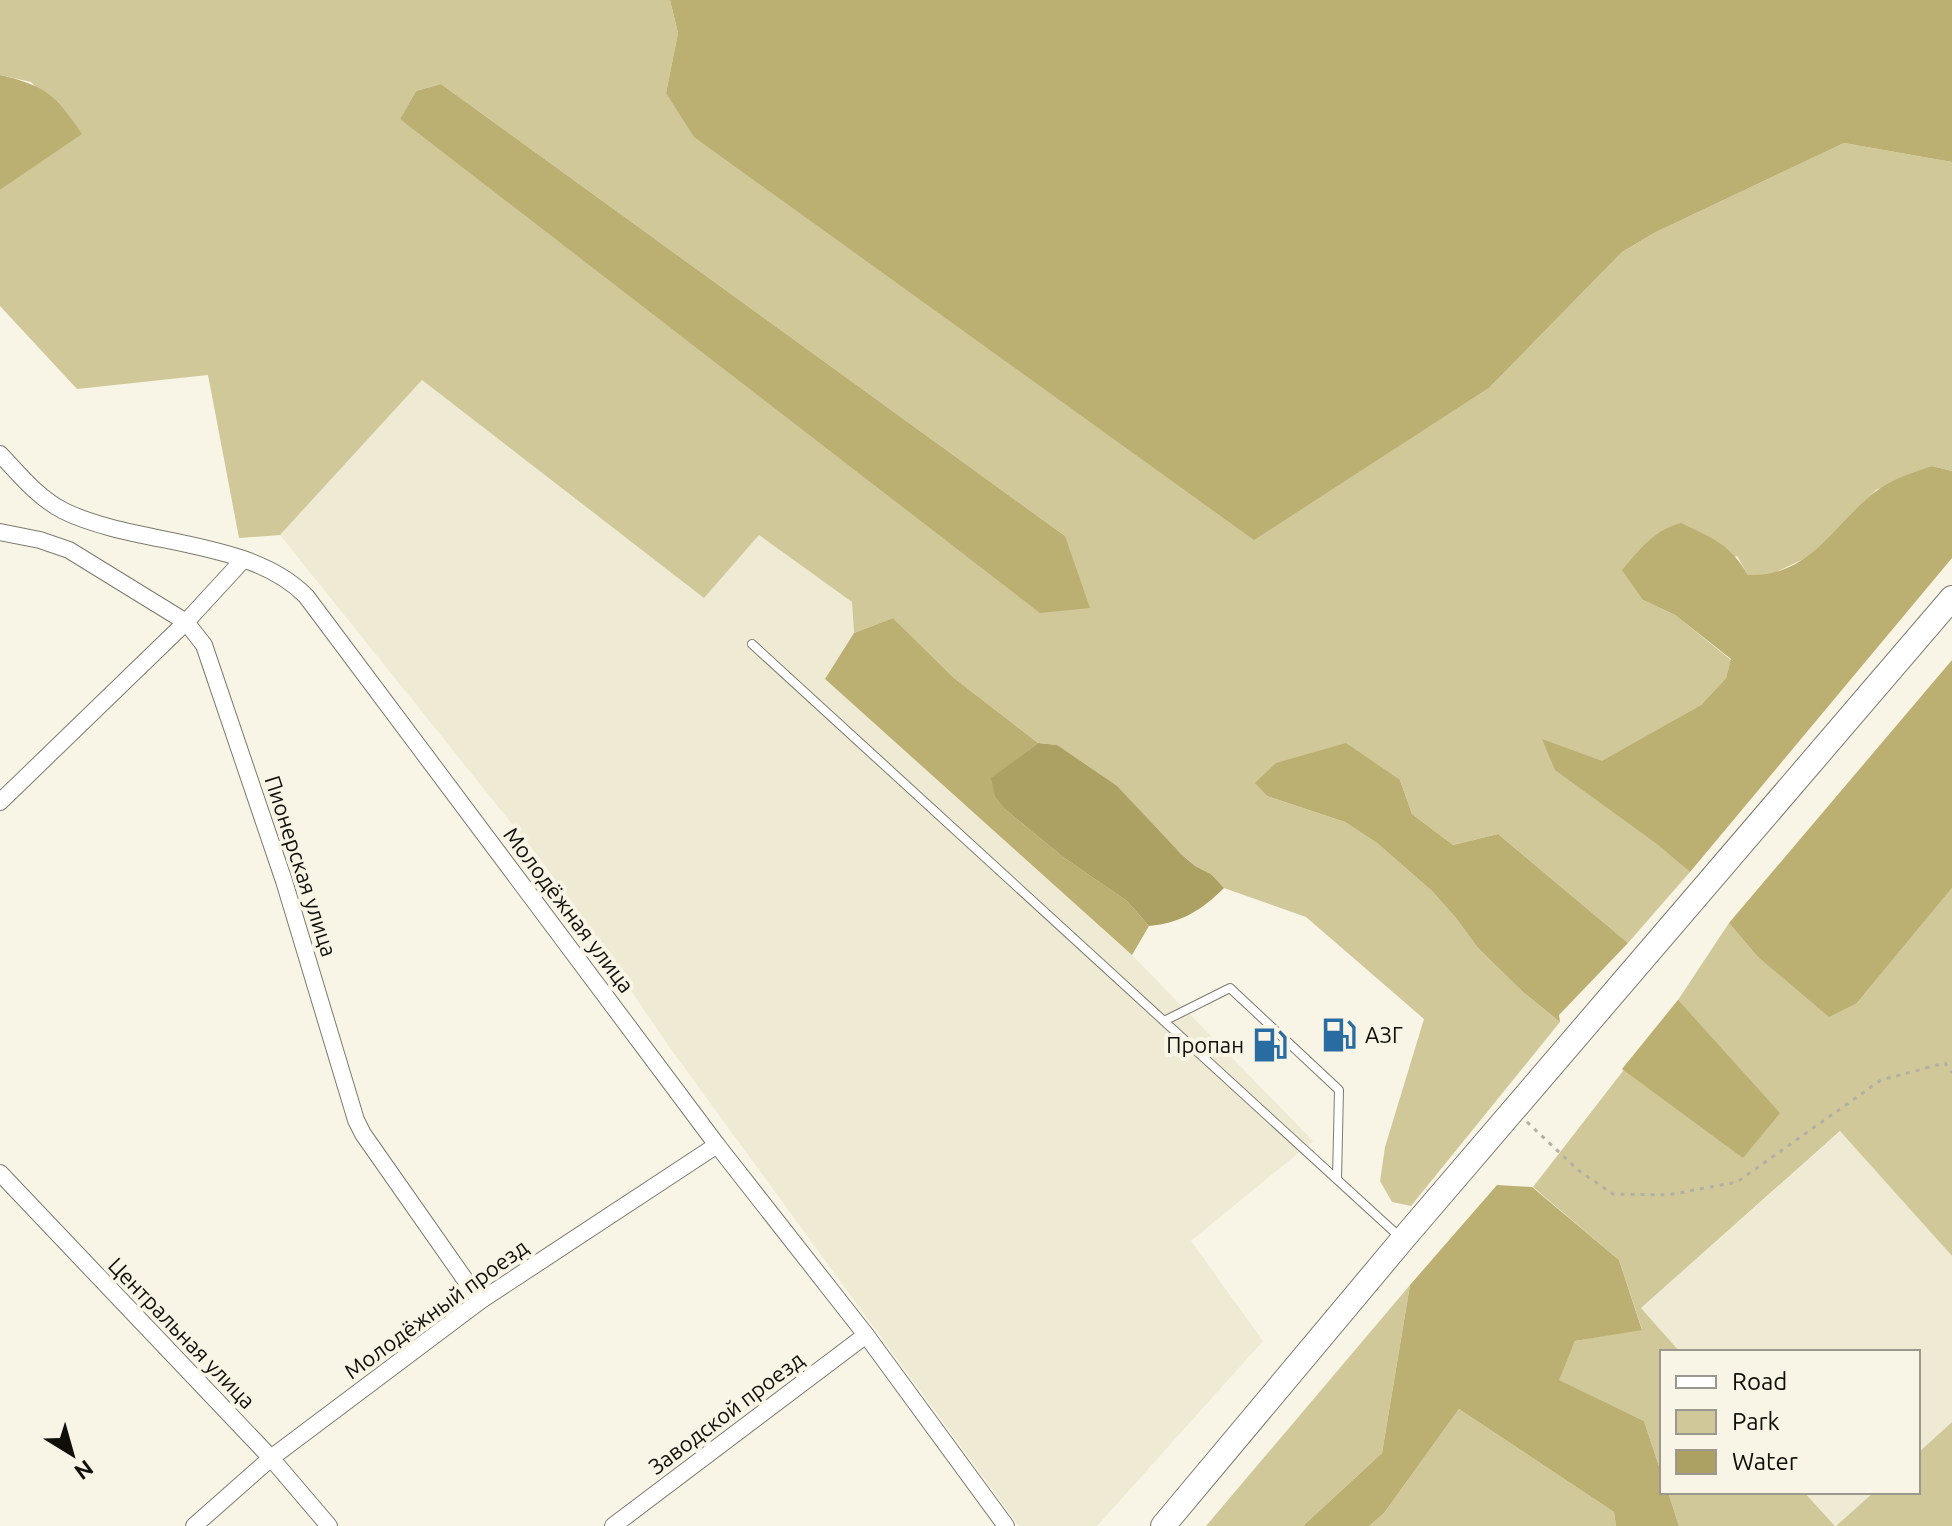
<svg xmlns="http://www.w3.org/2000/svg" width="1952" height="1526" font-family="Ubuntu,sans-serif">
  <style>
    .built { fill: #eeead4 }
    .green { fill: #d1c89a; fill-rule: evenodd }
    .forest { fill: #bbaf71 }
    .water { fill: #aca062 }
    .lines { fill: none; stroke-linecap: round; stroke-linejoin: round }
    .service-casing { stroke: #7d7b6d; stroke-width: 10 }
    .minor-casing { stroke: #7d7b6d; stroke-width: 18 }
    .secondary-casing { stroke: #7d7b6d; stroke-width: 26 }
    .path { stroke: #b2b0a4; stroke-width: 3; stroke-dasharray: 4 6; stroke-linecap: butt }
    .service { stroke: #fff; stroke-width: 8 }
    .minor { stroke: #fff; stroke-width: 16 }
    .secondary { stroke: #fff; stroke-width: 24 }
    .labels { text-anchor: middle; stroke-width: 8; stroke-linejoin: round; paint-order: stroke }
    .street-label { font-size: 22px; fill: #100f0a; stroke: #f8f5e6 }
    .poi-label { font-size: 22px; fill: #100f0a; stroke: #f8f5e6; text-anchor: start }
  </style>
  <rect width="100%" height="100%" fill="#f8f5e6"/>
  <g class="built">
    <polygon points="422,380 704,597 759,535 852,602 854,633 825,679 1132,955 1313,1141 1191,1241 1263,1341 1097,1526 1019,1526 673,1052 541,860 280,535"/>
    <polygon points="1841,1131 1952,1256 1952,1422 1918,1453 1918,1352 1680,1352 1641,1308"/>
    <polygon points="1804,1492 1874,1492 1836,1526"/>
  </g>
  <g class="green">
    <path d="M0,0H670L678,33L666,93L1490,387L1622,252L1654,233L1844,143L1952,162V471L1932,466L1876,490L1812,555L1768,576L1748,575L1737,556L1643,600L1675,615L1731,660L1726,678L1701,705L1602,762L1542,740L1690,872L1628,943L1498,834L1453,845L1412,814L1400,780L1256,783L1267,796L1345,822L1377,843L1432,891L1456,918L1478,948L1523,992L1560,1022L1411,1206L1392,1202L1380,1181L1385,1147L1424,1019L1306,917L1224,888L1211,874L1195,866L1057,745L1038,743L954,678L893,618L854,633L852,602L759,535L704,598L422,380L280,535L239,538L208,375L77,389L0,306V190L81,134L31,82L0,75ZM441,84L1065,536L400,119L416,91Z"/>
    <polygon points="1952,888 1952,1256 1840,1131 1641,1308 1680,1352 1662,1352 1662,1475 1644,1421 1558,1380 1575,1341 1642,1329 1619,1260 1533,1187 1678,1000 1729,923 1757,956 1857,1003"/>
    <polygon points="1410,1285 1382,1453 1303,1526 1206,1526"/>
    <polygon points="1459,1409 1614,1512 1616,1526 1369,1526 1384,1513"/>
    <polygon points="1952,1422 1952,1526 1836,1526 1874,1492 1918,1492 1918,1453"/>
    <polygon points="1668,1492 1804,1492 1835,1526 1679,1526"/>
  </g>
  <g class="forest">
    <polygon points="670,0 1952,0 1952,162 1844,143 1654,233 1622,252 1490,387 1254,540 694,137 666,93 678,33"/>
    <path d="M0,75C47,86 55,95 82,134L0,190Z"/>
    <polygon points="441,84 1065,536 1090,608 1040,613 400,119 416,91"/>
    <path d="M1932,466L1952,471V558L1690,872L1657,844L1555,770L1542,739L1602,761L1701,705L1726,678L1731,659L1675,615L1643,600L1622,570C1640,549 1654,530 1681,523C1712,538 1730,544 1748,575C1809,578 1834,524 1875,492C1890,480 1914,472 1932,466Z"/>
    <polygon points="893,618 954,678 1038,743 992,778 1006,810 1063,857 1127,901 1149,926 1132,955 825,679 854,633"/>
    <polygon points="1952,660 1952,888 1857,1003 1829,1017 1757,956 1729,923"/>
    <polygon points="1346,743 1400,780 1412,814 1453,845 1498,834 1628,943 1559,1015 1560,1022 1523,992 1478,948 1456,918 1432,891 1377,843 1345,822 1267,796 1255,783 1276,763"/>
    <polygon points="1678,1000 1780,1113 1743,1158 1622,1069"/>
    <polygon points="1497,1185 1532,1187 1619,1260 1642,1330 1575,1341 1559,1380 1644,1421 1662,1475 1662,1492 1668,1492 1679,1526 1616,1526 1614,1512 1459,1409 1384,1513 1369,1526 1303,1526 1382,1453 1410,1285"/>
  </g>
  <path class="water" d="M1038,743L1057,745L1117,786L1181,854L1195,866L1211,874L1224,888C1202,910 1181,923 1149,926L1127,901L1063,857L1006,810L995,796L991,778Z"/>
  <g class="lines">
    <g class="service-casing">
      <g id="service">
        <polyline points="752,644 1402,1239"/>
        <polyline points="1164,1021 1230,988 1339,1090 1337,1179"/>
      </g>
    </g>
    <g class="minor-casing">
      <g id="minor">
        <path d="M0,454C19,474 38,498 64,511C136,546 249,538 306,596L717,1145L866,1335L1006,1526"/>
        <polyline points="0,532 40,540 69,550 186,622 204,645 284,881 356,1120 363,1134 480,1301"/>
        <polyline points="0,802 186,622 243,560"/>
        <polyline points="0,1173 271,1458 329,1526"/>
        <polyline points="194,1526 271,1458 480,1301 717,1145"/>
        <polyline points="613,1526 866,1335"/>
      </g>
    </g>
    <g class="secondary-casing">
      <polyline id="secondary" points="1163,1526 1403,1239 1952,598"/>
    </g>
    <polyline class="path" points="1527,1122 1578,1170 1613,1194 1668,1195 1737,1182 1881,1080 1945,1063 1952,1073"/>
    <use href="#service" class="service"/>
    <use href="#minor" class="minor"/>
    <use href="#secondary" class="secondary"/>
  </g>
  <defs>
    <g id="fuel-bare" transform="scale(2.76)"><path d="M-5.5-6h7V0h2V4h1.3V-2.5L3-4.5l.8-.8L6-3V5H2.5V1h-1V6h-7ZM-4.2-4.7v3.2H.2V-4.7Z" fill="#296ca2" stroke="#f8f5e6" stroke-width="2.5" paint-order="stroke"/></g>
  </defs>
  <g fill-rule="evenodd">
    <use href="#fuel-bare" x="1339" y="1035"/>
    <use href="#fuel-bare" x="1270" y="1045"/>
  </g>
  <g class="labels">
    <g class="street-label">
      <text transform="translate(301 866) rotate(72)" y="8">Пионерская улица</text>
      <text transform="translate(569 910) rotate(53)" y="8">Молодёжная улица</text>
      <text transform="translate(436 1309) rotate(-36)" y="8">Молодёжный проезд</text>
      <text transform="translate(182 1333) rotate(46)" y="8">Центральная улица</text>
      <text transform="translate(726 1413) rotate(-37)" y="8">Заводской проезд</text>
    </g>
    <g class="poi-label">
      <text x="1365" y="1043">АЗГ</text>
      <text x="1244" y="1053" text-anchor="end">Пропан</text>
    </g>
  </g>
  <rect x="1660" y="1350" width="260" height="144" fill="#f8f5e6" stroke="#9b998e" stroke-width="2"/>
  <rect x="1676" y="1376" width="40" height="12" fill="#ffffff" stroke="#9b998e" stroke-width="2"/>
  <text x="1732" y="1390" font-size="24" fill="#100f0a">Road</text>
  <rect x="1676" y="1410" width="40" height="24" fill="#d1c89a" stroke="#9b998e" stroke-width="2"/>
  <text x="1732" y="1430" font-size="24" fill="#100f0a">Park</text>
  <rect x="1676" y="1450" width="40" height="24" fill="#aca062" stroke="#9b998e" stroke-width="2"/>
  <text x="1732" y="1470" font-size="24" fill="#100f0a">Water</text>
  <g transform="translate(72 1454) rotate(143)" stroke="#f8f5e6" stroke-width="6" paint-order="stroke">
  <path d="M0-6L14 30L0 20L-14 30Z" fill="#100f0a"/>
  <text y="-12" font-size="22" font-weight="bold" text-anchor="middle" fill="#100f0a">N</text>
  </g>
</svg>
